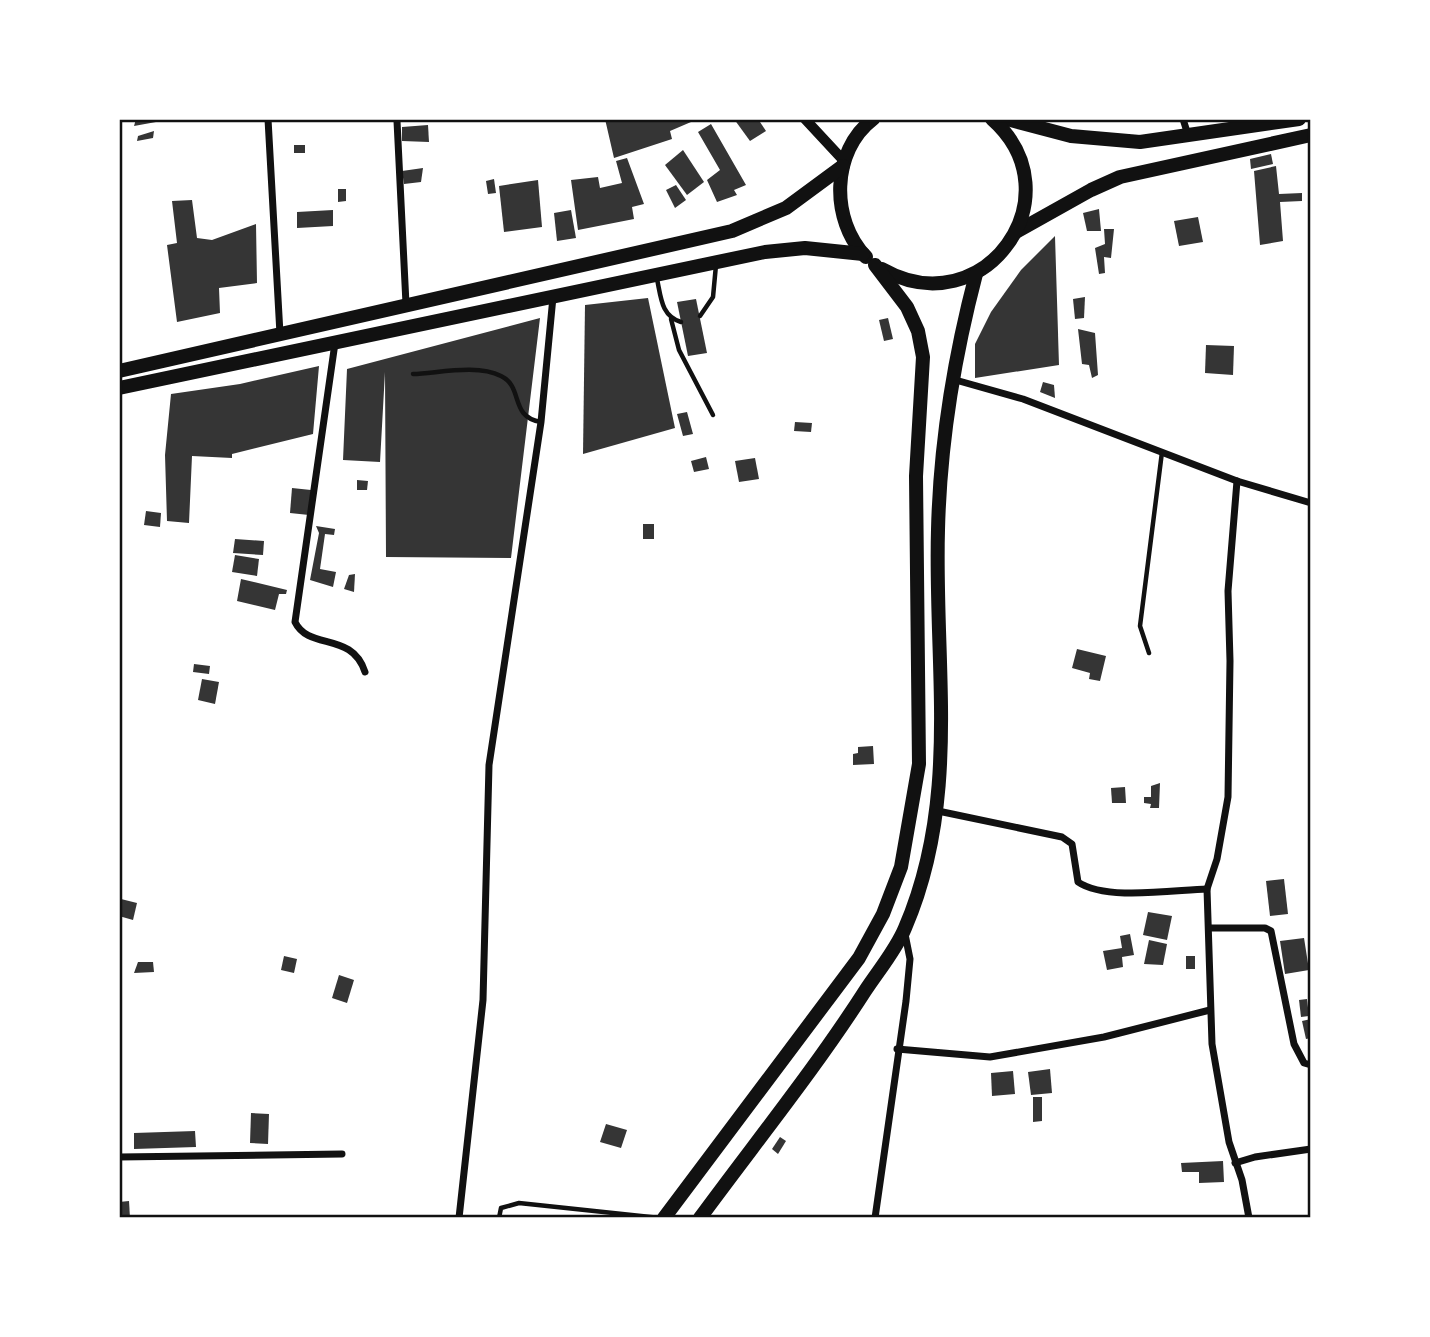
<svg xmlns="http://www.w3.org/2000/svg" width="1430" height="1337" font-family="'Alegreya Sans',sans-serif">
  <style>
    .building { fill: #353535 }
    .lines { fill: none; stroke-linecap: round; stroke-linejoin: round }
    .service { stroke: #111; stroke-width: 4.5 }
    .minor { stroke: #111; stroke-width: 7 }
    .secondary { stroke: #111; stroke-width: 10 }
    .trunk { stroke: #111; stroke-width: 14 }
    .neatline { fill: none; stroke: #111; stroke-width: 2.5 }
  </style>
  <rect width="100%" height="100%" fill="#fff"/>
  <g class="building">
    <polygon points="136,119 157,119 156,122 134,126"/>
    <polygon points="605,119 698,119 670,131 672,139 614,158"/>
    <polygon points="734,119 758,119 766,131 750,141"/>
    <polygon points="711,124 746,185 734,190 737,195 717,202 707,180 720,170 698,132"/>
    <polygon points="428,125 429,142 402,141 402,127"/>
    <polygon points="154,131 153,138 137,141 138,136"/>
    <rect x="294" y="145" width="11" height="8"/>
    <polygon points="683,150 704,182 687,195 665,165"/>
    <polygon points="1271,154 1273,164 1251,169 1250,159"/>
    <polygon points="627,158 644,204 632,207 634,219 578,230 571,180 598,177 600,188 622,183 616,161"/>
    <polygon points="1276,166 1279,194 1302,193 1302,201 1280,202 1283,241 1260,245 1254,171"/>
    <polygon points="423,168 421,182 404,184 402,171"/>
    <polygon points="494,179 496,193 488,194 486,181"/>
    <polygon points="538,180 542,227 504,232 499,186"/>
    <polygon points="676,185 686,200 675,208 666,190"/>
    <polygon points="338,189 346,189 346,201 338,202"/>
    <polygon points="192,200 197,238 212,240 256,224 257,283 219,288 220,313 177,322 167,245 177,243 172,201"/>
    <polygon points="1099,209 1101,231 1087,231 1083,213"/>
    <polygon points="333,210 333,226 297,228 297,212"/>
    <polygon points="571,210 576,238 557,241 554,213"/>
    <polygon points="1198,217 1203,242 1179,246 1174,221"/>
    <polygon points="1104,229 1114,229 1111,258 1104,257 1105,273 1099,274 1095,248 1105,244"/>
    <polygon points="1055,236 1059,365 975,378 975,344 991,312 1021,270"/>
    <polygon points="1085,297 1084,318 1075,319 1073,299"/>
    <polygon points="648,298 675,428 583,454 585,305"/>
    <polygon points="696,299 707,353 688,356 677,302"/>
    <polygon points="540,318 511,558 386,557 385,372 380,462 343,460 347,369"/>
    <polygon points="888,318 893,339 884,341 879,320"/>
    <polygon points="1078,329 1095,333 1098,375 1092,378 1089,365 1082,364"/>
    <polygon points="1206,345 1234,346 1233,375 1205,373"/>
    <polygon points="319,366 313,434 232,454 232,458 192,456 189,523 167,521 165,455 171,394 240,384"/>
    <polygon points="1043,382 1054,385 1055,398 1040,392"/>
    <polygon points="687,412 693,434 683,436 677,414"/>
    <polygon points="795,422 812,423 811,432 794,431"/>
    <polygon points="706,457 709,469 694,472 691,461"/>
    <polygon points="755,458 759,479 739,482 735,461"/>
    <polygon points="357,480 368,481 367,490 357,490"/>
    <polygon points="292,488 311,490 309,515 290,513"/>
    <polygon points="146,511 161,513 160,527 144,525"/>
    <rect x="643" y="524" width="11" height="15"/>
    <polygon points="316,526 335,529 334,535 325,534 320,569 336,572 333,587 310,580 319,533"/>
    <polygon points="235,539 264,541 263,555 233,553"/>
    <polygon points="235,555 259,559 257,576 232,572"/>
    <polygon points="355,574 354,592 344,589 349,575"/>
    <polygon points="241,579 287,590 286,594 279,594 275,610 237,601"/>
    <polygon points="1077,649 1106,656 1100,681 1089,679 1090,673 1072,668"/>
    <polygon points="194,664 210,666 209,674 193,672"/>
    <polygon points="202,679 219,682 215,704 198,700"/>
    <polygon points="873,746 874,764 853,765 853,754 858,753 858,747"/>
    <polygon points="1160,783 1159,808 1150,808 1151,804 1144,803 1144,797 1151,797 1151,786"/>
    <polygon points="1125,787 1126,803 1112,803 1111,788"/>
    <polygon points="1284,879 1288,914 1270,916 1266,881"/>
    <polygon points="121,899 137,903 133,920 119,916"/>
    <polygon points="1148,912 1172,916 1167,940 1143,935"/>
    <polygon points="1130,934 1134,955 1122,957 1123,967 1107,970 1103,951 1122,948 1120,936"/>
    <polygon points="1304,938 1309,970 1285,974 1280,941"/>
    <polygon points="1149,940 1167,944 1163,965 1144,964"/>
    <polygon points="284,956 297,959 294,973 281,970"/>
    <rect x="1186" y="956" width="9" height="13"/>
    <polygon points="138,962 153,962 154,972 134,973"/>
    <polygon points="339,975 354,980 347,1003 332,998"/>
    <polygon points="1307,999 1309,1016 1301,1017 1299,1000"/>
    <polygon points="1311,1019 1311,1038 1306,1039 1302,1021"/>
    <polygon points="1050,1069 1052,1093 1031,1095 1028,1072"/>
    <polygon points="1013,1071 1015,1094 992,1096 991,1073"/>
    <polygon points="1033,1097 1042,1097 1042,1121 1033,1122"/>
    <polygon points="251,1113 269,1114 268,1144 250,1143"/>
    <polygon points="606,1124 627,1130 621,1148 600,1142"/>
    <polygon points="195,1131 196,1147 134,1149 134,1133"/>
    <polygon points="780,1137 786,1141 778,1154 772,1149"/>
    <polygon points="1223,1161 1224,1182 1199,1183 1199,1172 1182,1172 1181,1163"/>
    <polygon points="129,1201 130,1218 119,1218 119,1202"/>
  </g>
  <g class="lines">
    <g class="service">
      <path d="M657,279C661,297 661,316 681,322"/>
      <polyline points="700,316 713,297 716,265"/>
      <polyline points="671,319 679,350 713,415"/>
      <path d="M413,374C439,373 477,364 501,376C524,387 509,417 541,422"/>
      <polyline points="1149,653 1140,626 1162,452"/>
      <polyline points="499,1218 501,1208 519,1203 660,1218"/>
    </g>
    <g class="minor">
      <polyline points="268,119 280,334"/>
      <polyline points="1183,119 1188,135"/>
      <polyline points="397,121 406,304"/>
      <path d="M335,343L295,622C309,651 352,631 365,672"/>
      <polyline points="952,379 1023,399 1237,481 1311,503"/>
      <polyline points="1237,481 1228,591 1230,661 1228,797 1217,859 1207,889 1212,1044 1229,1142 1242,1180 1249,1218"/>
      <path d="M938,811L1062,837L1072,844L1078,882C1105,901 1174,890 1207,889"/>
      <polyline points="1210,928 1265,928 1271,931 1294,1044 1304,1063 1311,1065"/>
      <polyline points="897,1049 990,1057 1104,1037 1210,1010"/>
      <polyline points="119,1157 342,1154"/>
      <polyline points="1235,1163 1255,1157 1311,1149"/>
      <polyline points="459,1218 483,1000 489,765 541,422 553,297"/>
      <polyline points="875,1218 906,1001 910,959 905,934"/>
    </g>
    <polyline class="secondary" points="805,119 844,161"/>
    <g class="trunk">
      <polyline points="1007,119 1071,136 1140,142 1299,119"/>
      <polyline points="1016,232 1091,190 1120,177 1311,135"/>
      <path d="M866,257C830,220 831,151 873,119"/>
      <path d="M882,269C984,327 1078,195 992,119"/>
      <polyline points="119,371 732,231 786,208 843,166"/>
      <polyline points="119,388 765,252 805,248 863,254"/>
      <polyline points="664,1218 859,958 883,914 901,867 919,764 916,476 923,357 918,331 907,307 875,265"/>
      <path d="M700,1218C755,1143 815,1069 865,991C878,971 896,950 905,928C961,798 934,666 938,530C940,443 954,358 976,274"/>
    </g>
  </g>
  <rect width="1430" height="1337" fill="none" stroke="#ffffff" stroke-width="242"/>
  <rect x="121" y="121" width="1188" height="1095" class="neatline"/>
</svg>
